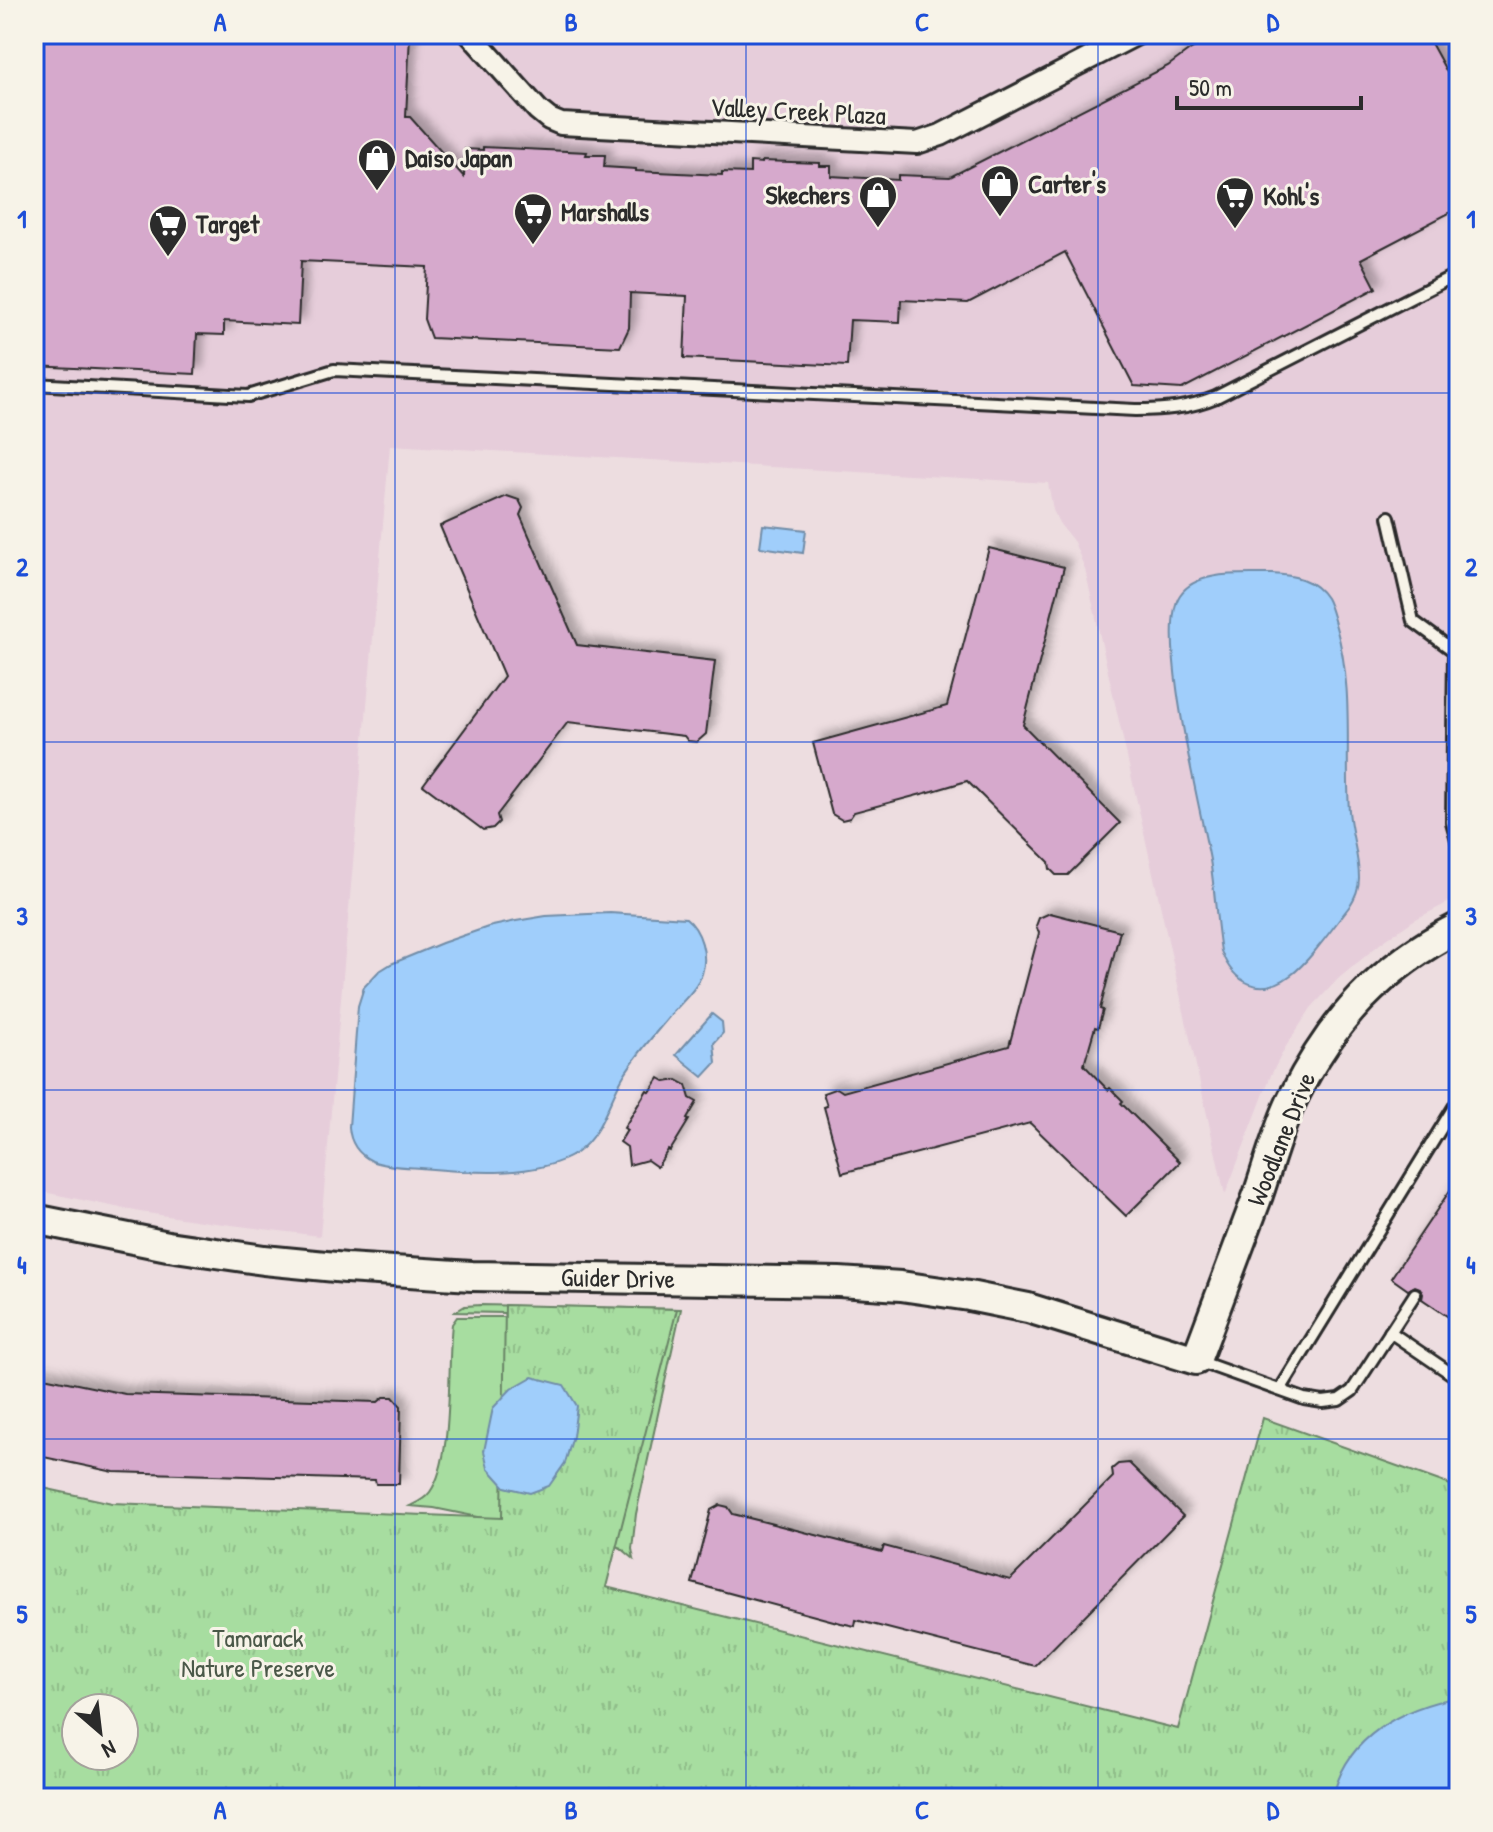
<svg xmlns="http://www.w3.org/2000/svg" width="1493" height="1832" font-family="'Patrick Hand',sans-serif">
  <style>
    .built { fill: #e6cdda }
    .grass { fill: #a7dda0; stroke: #698466; stroke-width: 2 }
    .park { fill: url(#park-tufts); stroke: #698466; stroke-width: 2; fill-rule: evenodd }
    .water { fill: #a0cefb; stroke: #718da8; stroke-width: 2 }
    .building { fill: #d6a9cc; stroke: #2b2b2b; stroke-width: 2; filter: url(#shadow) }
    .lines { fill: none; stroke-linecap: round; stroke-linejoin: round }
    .lane-casing { stroke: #2b2b2b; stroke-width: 16 }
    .street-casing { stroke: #2b2b2b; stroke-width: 26 }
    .secondary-casing { stroke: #2b2b2b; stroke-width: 34 }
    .lane { stroke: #f7f3e8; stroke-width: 10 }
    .street { stroke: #f7f3e8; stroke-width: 20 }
    .secondary { stroke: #f7f3e8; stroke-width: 28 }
    .grid { fill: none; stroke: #1d4ed8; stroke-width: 2; stroke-opacity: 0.55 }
    .labels { text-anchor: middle; stroke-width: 6; stroke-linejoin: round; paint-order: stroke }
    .street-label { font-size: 26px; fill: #2b2b2b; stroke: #f7f3e8 }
    .poi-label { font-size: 26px; font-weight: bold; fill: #2b2b2b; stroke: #f7f3e8; text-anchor: start }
    .park-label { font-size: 26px; fill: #4a5848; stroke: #f7f3e8 }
    .neatline { fill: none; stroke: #1d4ed8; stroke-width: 3 }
    .grid-label { font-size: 26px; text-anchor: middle; font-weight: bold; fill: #1d4ed8 }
  </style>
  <defs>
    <pattern id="park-tufts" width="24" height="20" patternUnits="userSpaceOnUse" patternTransform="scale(2)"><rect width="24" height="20" fill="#a7dda0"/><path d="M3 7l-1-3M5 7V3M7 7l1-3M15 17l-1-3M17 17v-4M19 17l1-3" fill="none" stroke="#90be8a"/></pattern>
    <filter id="shadow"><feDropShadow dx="7" dy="-7" stdDeviation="4" flood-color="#0004"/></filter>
  </defs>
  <rect width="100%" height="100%" fill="#eddde0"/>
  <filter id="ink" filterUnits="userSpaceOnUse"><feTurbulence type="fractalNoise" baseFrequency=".0125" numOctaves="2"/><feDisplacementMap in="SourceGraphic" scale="16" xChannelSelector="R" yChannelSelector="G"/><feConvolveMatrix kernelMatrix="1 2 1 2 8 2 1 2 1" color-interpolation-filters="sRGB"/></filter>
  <g filter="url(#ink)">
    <polygon class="built" points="34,34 1459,34 1459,897 1414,920 1381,943 1338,979 1311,1008 1285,1048 1271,1075 1225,1195 1085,569 1074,542 1059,523 1053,510 1048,483 390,445 320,1236 208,1222 140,1212 34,1190"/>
    <path class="grass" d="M480,1305L681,1309L636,1514L632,1549L634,1559L621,1548L610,1544L434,1508L410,1506C418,1502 425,1499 430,1492C454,1459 447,1366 452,1324L457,1317H505L504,1313L455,1312L465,1306Z"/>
    <path class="park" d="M505,1305L677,1309L606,1587L1178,1729L1263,1418L1459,1488V1798H34V1486L112,1503L502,1518ZM76,1708H124V1756H76Z"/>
    <g class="water">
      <polygon points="763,525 806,530 803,553 760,547"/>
      <path d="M1272,574C1293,575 1314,579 1326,598C1331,607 1333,618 1336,627C1354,688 1345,750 1349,811C1351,834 1359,856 1359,878C1359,889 1355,898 1349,907C1334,926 1310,961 1291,975C1261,998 1233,983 1221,951C1216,921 1215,890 1210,860C1201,810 1155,632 1180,595C1197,569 1246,575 1272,574Z"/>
      <path d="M610,913L686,918C701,930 708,955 702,974C696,991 680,1003 669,1017C653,1036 637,1054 624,1075C608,1101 602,1135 576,1153C537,1179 465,1172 420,1168C405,1167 387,1167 372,1161C358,1154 350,1142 349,1127L358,1006L364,987L378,972L391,964L442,943L488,927L516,921L546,916Z"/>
      <polygon points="712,1014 722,1022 723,1033 714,1043 716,1063 703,1077 676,1055"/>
      <polygon points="532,1377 564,1385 577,1406 573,1436 565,1463 549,1486 530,1493 505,1487 488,1468 484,1451 493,1408 511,1389"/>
      <path d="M1459,1697V1798H1333C1345,1737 1403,1707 1459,1697Z"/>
    </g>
    <g class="building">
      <polygon points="34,34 410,34 406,117 410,117 464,177 465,149 483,150 483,147 587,152 586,155 605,155 604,167 636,169 636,171 722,175 722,172 750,173 750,162 762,163 762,161 820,163 820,166 831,166 831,176 898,180 898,175 950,177 1168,66 1191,49 1219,34 1426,34 1459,94 1459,208 1361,259 1376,288 1182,389 1134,386 1065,252 968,303 901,300 900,322 850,320 847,366 684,358 687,296 630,293 629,328 620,347 431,338 424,319 427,267 301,261 298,325 224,321 224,335 197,334 195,374 34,366"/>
      <polygon points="507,496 519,500 523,508 520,515 577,645 715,661 706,734 697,742 688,741 684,736 568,722 497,815 499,822 493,828 483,830 423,785 504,676 440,526"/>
      <polygon points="989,548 1064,567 1023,725 1120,823 1068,875 1056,875 1050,869 1049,862 967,781 933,791 854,812 850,818 842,820 832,814 813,743 947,706"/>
      <polygon points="1050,913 1120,931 1100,1009 1103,1010 1098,1028 1095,1027 1084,1065 1108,1090 1110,1088 1123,1101 1121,1103 1180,1162 1126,1216 1030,1123 842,1173 824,1107 827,1106 823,1093 837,1088 843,1092 1009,1046 1039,933 1036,926 1039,918"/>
      <polygon points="659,1078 666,1082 677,1080 686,1085 690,1098 697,1102 687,1119 689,1120 670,1151 668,1150 657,1167 647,1160 629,1165 627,1147 620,1142 627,1130 624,1128 647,1090 650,1092"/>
      <polygon points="1459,1177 1459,1324 1422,1299 1423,1294 1420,1288 1415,1286 1408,1290 1391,1278"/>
      <polygon points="34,1375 125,1394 378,1402 384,1397 393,1397 401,1406 399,1484 376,1484 375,1480 114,1472 34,1455"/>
      <polygon points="1129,1463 1183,1516 1035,1666 856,1620 855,1626 841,1623 692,1583 711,1510 720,1505 728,1507 733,1514 777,1525 882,1552 884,1546 1010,1580 1113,1477 1112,1469 1118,1464"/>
    </g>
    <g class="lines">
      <g class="lane-casing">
        <g id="lane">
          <polyline points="1457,34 1459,37"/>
          <path d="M34,384L248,396L334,370L1135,410C1164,410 1189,408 1216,397L1459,273"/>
          <polyline points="1389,517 1413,621 1454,651"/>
          <polyline points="1459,648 1454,651 1452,822 1459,847"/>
          <polyline points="1390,1332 1459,1379"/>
          <polyline points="1198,1361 1304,1399 1323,1402 1339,1400 1352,1391 1415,1294"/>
          <polyline points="1280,1390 1459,1099"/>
        </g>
      </g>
      <g class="street-casing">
        <polyline id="street" points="470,34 538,110 549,119 561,124 917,143 941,135 1137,34"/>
      </g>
      <g class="secondary-casing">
        <path id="secondary" d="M34,1219L168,1246L264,1260L346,1268L472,1276L839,1282L901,1286L969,1296L1028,1308L1196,1360C1217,1305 1237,1250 1258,1195C1269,1163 1278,1128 1293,1098C1332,1020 1381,967 1459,927"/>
      </g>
      <use href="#lane" class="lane"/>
      <use href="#street" class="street"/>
      <use href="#secondary" class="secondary"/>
    </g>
  </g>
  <path class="grid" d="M395,34V1798M746,34V1798M1098,34V1798M34,393H1459M34,742H1459M34,1090H1459M34,1439H1459"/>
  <defs>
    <g id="shop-pin" transform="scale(2)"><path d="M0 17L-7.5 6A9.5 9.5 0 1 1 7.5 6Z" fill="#2b2b2b" stroke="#f7f3e8"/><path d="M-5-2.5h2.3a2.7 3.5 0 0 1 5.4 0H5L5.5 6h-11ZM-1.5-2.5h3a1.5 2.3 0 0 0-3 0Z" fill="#fff"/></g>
    <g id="supermarket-pin" transform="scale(2)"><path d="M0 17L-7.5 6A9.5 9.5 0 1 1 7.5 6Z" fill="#2b2b2b" stroke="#f7f3e8"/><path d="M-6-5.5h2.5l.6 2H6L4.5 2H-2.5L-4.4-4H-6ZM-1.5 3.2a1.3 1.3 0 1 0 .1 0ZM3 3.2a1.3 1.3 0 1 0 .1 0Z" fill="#fff"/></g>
  </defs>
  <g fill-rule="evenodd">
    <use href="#shop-pin" x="377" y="158"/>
    <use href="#shop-pin" x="1000" y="184"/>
    <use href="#shop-pin" x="878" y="195"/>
    <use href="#supermarket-pin" x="1235" y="196"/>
    <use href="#supermarket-pin" x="533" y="212"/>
    <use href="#supermarket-pin" x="168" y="224"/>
  </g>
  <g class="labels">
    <g class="street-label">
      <text transform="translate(798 111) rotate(3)" y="9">Valley Creek Plaza</text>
      <text transform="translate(1281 1139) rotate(-68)" y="9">Woodlane Drive</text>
      <text transform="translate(618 1278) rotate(1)" y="9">Guider Drive</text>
    </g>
    <g class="poi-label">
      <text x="405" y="167">Daiso Japan</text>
      <text x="1028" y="193">Carter's</text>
      <text x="850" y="204" text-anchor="end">Skechers</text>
      <text x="1263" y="205">Kohl's</text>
      <text x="561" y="221">Marshalls</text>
      <text x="196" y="233">Target</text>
    </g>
    <g class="park-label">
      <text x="258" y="1647">Tamarack<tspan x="258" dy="30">Nature Preserve</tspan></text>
    </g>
  </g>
  <rect width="1493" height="1832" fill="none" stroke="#f7f3e8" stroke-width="88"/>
  <g transform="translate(100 1732) rotate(152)"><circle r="38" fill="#f7f3e8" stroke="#a5a39c" stroke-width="2"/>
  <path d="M0-6L14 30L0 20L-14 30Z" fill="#2b2b2b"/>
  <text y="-12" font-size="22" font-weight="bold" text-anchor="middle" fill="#2b2b2b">N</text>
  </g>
  <path d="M1177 96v12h184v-12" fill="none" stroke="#2b2b2b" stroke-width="4"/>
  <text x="1189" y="96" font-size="24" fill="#2b2b2b" stroke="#f7f3e8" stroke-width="6" paint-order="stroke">50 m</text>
  <rect x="44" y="44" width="1405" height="1744" class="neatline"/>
  <g class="grid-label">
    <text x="220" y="31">A</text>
    <text x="571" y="31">B</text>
    <text x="922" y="31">C</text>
    <text x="1273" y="31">D</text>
    <text x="22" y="228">1</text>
    <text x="1471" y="228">1</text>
    <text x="22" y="576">2</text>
    <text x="1471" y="576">2</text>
    <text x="22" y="925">3</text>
    <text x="1471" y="925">3</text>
    <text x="22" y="1274">4</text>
    <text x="1471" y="1274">4</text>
    <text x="22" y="1623">5</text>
    <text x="1471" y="1623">5</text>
    <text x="220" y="1819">A</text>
    <text x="571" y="1819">B</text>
    <text x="922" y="1819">C</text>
    <text x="1273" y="1819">D</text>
  </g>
</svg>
